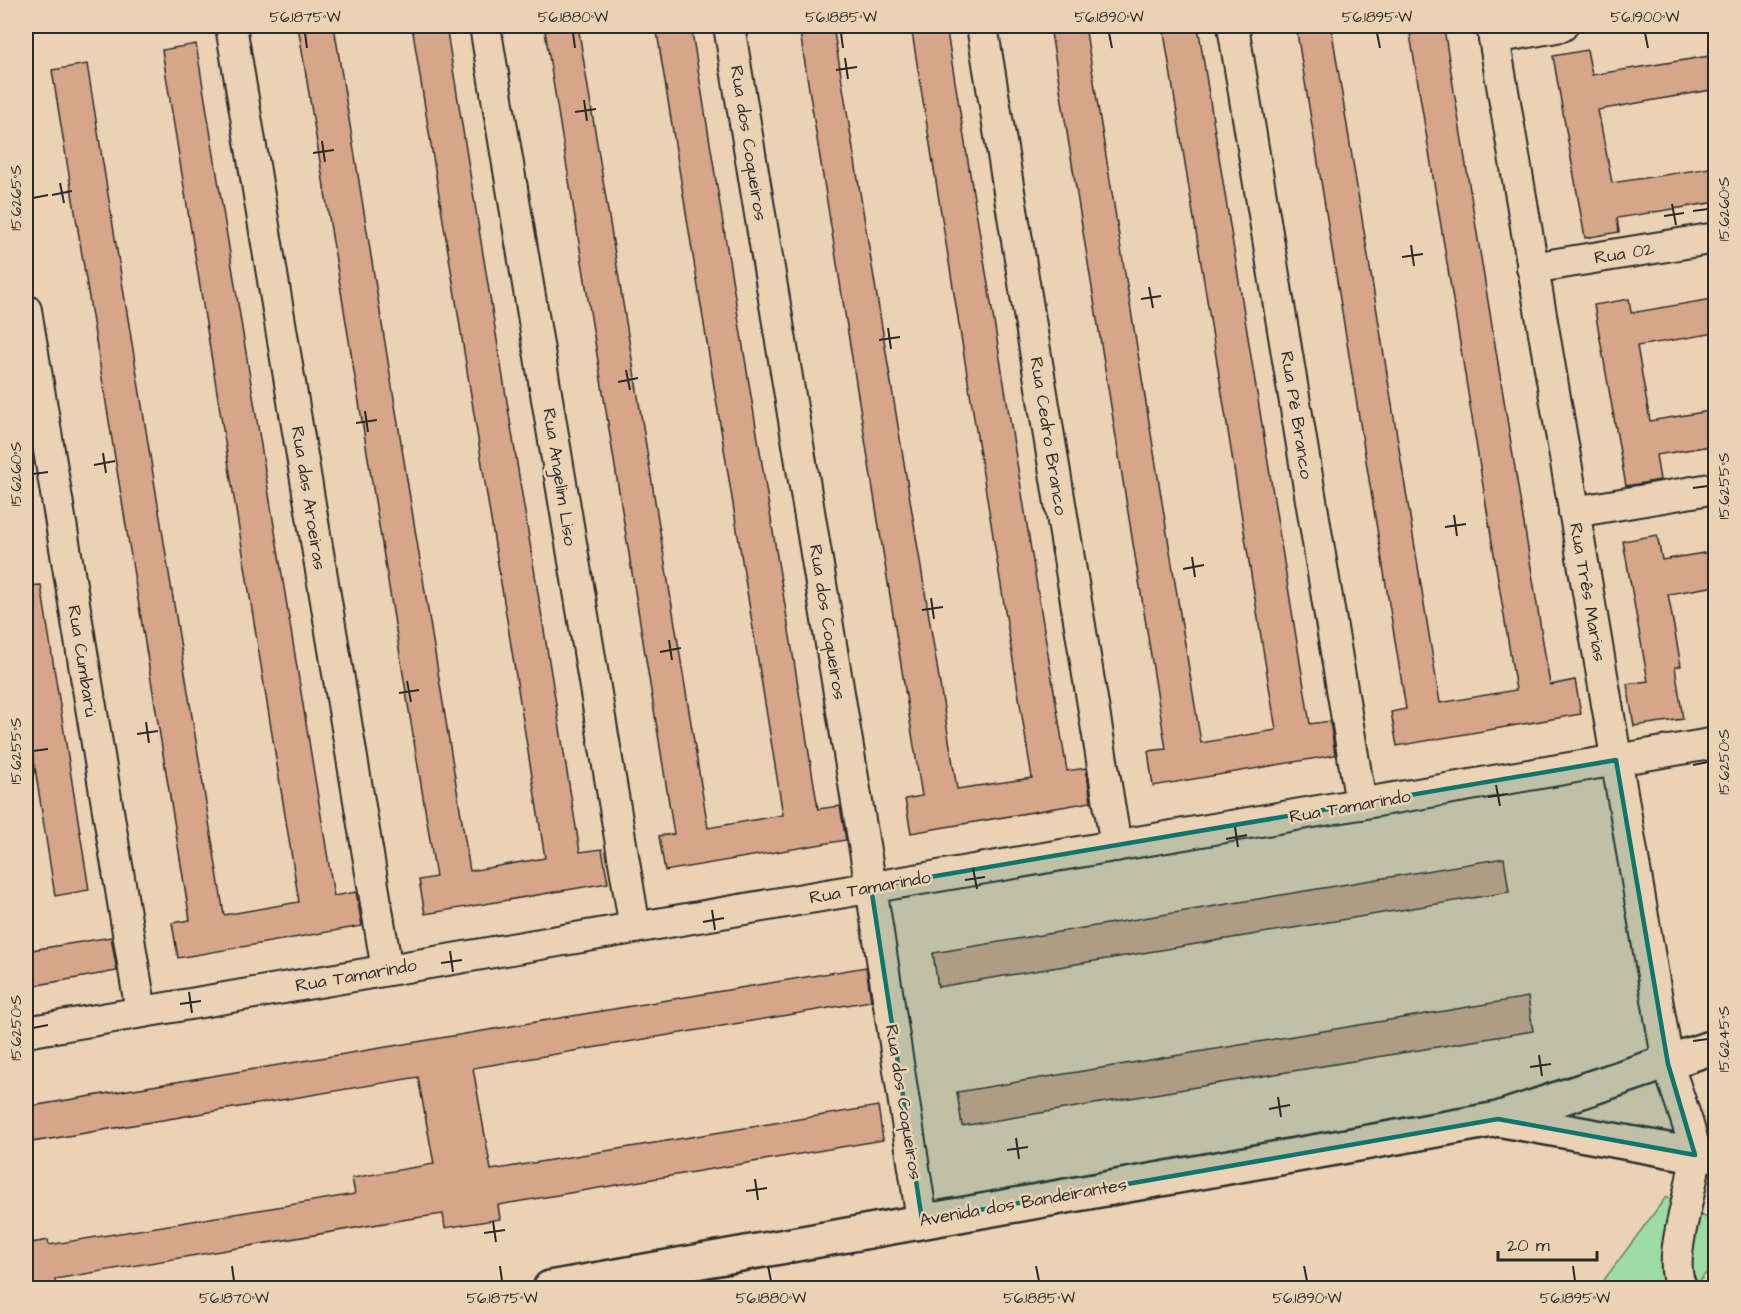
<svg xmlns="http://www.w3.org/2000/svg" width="1741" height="1314" font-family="'Architects Daughter',sans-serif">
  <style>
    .green { fill: #9ddca5; stroke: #648468; stroke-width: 1.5 }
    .building { fill: #d7a68a; stroke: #2b2b2b; stroke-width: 1.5 }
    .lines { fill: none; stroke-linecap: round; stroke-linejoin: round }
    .street-casing { stroke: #2b2b2b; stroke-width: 34 }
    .secondary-casing { stroke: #2b2b2b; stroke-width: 38 }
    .street { stroke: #ecd2b4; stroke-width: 30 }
    .secondary { stroke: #ecd2b4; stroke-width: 33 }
    .marked { fill: #0f766e; fill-opacity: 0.2; stroke: #0f766e; stroke-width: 4.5; stroke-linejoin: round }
    .ticks { fill: none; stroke: #2b2b2b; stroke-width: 2 }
    .labels { text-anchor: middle; stroke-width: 5; stroke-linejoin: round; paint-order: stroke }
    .street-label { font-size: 18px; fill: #2b2b2b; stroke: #ecd2b4 }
    .neatline { fill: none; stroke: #2b2b2b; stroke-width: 2 }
    .ticks-label { font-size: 15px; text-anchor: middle; fill: #2b2b2b }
  </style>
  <rect width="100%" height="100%" fill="#ecd2b4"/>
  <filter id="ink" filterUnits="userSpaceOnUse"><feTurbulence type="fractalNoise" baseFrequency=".0167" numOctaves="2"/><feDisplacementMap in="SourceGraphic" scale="12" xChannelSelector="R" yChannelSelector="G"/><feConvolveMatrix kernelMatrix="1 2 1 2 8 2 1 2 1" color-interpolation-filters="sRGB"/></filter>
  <g filter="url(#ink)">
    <polygon class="green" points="1666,1197 1715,1222 1715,1262 1694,1288 1598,1288"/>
    <g class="building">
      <polygon points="298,26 334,26 470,871 545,858 412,26 446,26 580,852 602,849 608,883 425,914 419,880 436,877"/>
      <polygon points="578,26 708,828 783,815 656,26 691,26 818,809 840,806 846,840 665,871 659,836 674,834 545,31"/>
      <polygon points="799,26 833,26 957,789 1032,778 911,26 946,26 1067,771 1086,768 1091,802 911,833 905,799 922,796"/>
      <polygon points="1050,26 1085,26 1201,743 1276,730 1163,26 1198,26 1310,724 1330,721 1335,755 1153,786 1148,751 1166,749"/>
      <polygon points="1296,26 1331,26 1440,703 1516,690 1410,34 1444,29 1550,685 1575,680 1581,714 1397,746 1391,712 1406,709"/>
      <polygon points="196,44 334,896 356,892 362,926 178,958 172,923 190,920 52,70 87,64 224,915 299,902 162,50"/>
      <polygon points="1587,50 1592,75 1716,55 1716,89 1598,110 1612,183 1716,167 1716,202 1617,218 1619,232 1585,238 1553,56"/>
      <polygon points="1629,299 1631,313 1712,299 1716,333 1637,346 1650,421 1716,410 1716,445 1656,455 1660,480 1626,486 1594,305"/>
      <polygon points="1657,535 1662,560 1716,551 1716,586 1668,594 1681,666 1675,667 1683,719 1634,726 1627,684 1648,681 1623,541"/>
      <polygon points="41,585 89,890 55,896 26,710 26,586"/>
      <polygon points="1504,858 1509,892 938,987 933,953"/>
      <polygon points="111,937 117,971 26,987 26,951"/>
      <polygon points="866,967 871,1001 473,1068 491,1170 878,1106 883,1140 498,1205 500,1219 445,1228 443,1214 408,1219 55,1279 56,1288 26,1288 26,1244 48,1240 49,1245 355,1194 352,1178 434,1164 418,1077 26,1143 26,1107"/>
      <polygon points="1528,997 1533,1031 962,1126 957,1092"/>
    </g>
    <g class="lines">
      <g class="street-casing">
        <g id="street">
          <polyline points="231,26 387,970"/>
          <polyline points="485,26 635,928"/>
          <polyline points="729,26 871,887 922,1220"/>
          <polyline points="982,26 1116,846"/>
          <polyline points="1233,26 1361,804"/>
          <path d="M1492,26L1668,1064C1673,1083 1696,1141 1695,1157C1694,1190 1665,1261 1682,1288"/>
          <polyline points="1494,38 1562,26"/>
          <polyline points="1532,268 1716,238"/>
          <polyline points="26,310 141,1012"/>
          <polyline points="1574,512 1716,488"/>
          <polyline points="26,1032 1716,743"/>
        </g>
      </g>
      <g class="secondary-casing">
        <g id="secondary">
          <polyline points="1503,1120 1695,1155 1716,1154"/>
          <polyline points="550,1288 1498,1119 1716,1046"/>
        </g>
      </g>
      <use href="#street" class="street"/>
      <use href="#secondary" class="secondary"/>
    </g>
  </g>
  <path class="marked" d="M1616,760L1668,1064L1695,1155L1498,1119L922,1220L871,887Z"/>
  <path class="ticks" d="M305,33L307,48M573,33L575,48M841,33L843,48M1109,33L1112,48M1377,33L1380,48M1645,33L1648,48M845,58L848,79M836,70L857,67M584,100L587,121M575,112L596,109M322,141L325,162M313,153L334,150M60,183L64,203M52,195L72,191M33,198L48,195M1672,204L1676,225M1693,211L1708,209M1664,216L1684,213M1411,245L1414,266M1402,257L1423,254M1149,287L1153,308M1141,299L1161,296M888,328L891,349M879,340L900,337M626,370L630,390M618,382L638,378M365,411L368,432M356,423L377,420M103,453L106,473M94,465L115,461M33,474L48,472M1693,488L1708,486M1454,515L1457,536M1445,527L1466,524M1192,557L1195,577M1183,569L1204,565M931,598L934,619M922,610L943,607M669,640L672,660M660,652L681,648M407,681L411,702M399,693L419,690M146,722L149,743M137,734L158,731M33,751L48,749M1693,765L1708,762M1496,785L1500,806M1488,797L1508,794M1235,827L1238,847M1226,839L1247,835M973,868L977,889M965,880L985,877M712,910L715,930M703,922L724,918M450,951L453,972M441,963L462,960M189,992L192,1013M180,1004L201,1001M33,1028L48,1025M1693,1041L1708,1039M1539,1055L1542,1076M1530,1067L1551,1064M1278,1097L1281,1117M1269,1109L1290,1105M1016,1138L1019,1159M1007,1150L1028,1147M755,1179L758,1200M746,1191L767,1188M493,1221L496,1242M484,1233L505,1230M232,1266L234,1281M500,1266L502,1281M768,1266L771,1281M1036,1266L1039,1281M1304,1266L1307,1281M1573,1266L1575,1281"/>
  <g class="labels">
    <g class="street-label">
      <text transform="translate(749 143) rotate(81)" y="6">Rua dos Coqueiros</text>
      <text transform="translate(1624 253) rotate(-9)" y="6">Rua 02</text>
      <text transform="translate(1297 415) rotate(81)" y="6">Rua Pé Branco</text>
      <text transform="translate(1049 436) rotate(81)" y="6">Rua Cedro Branco</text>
      <text transform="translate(560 477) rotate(81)" y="6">Rua Angelim Liso</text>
      <text transform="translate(309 498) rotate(81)" y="6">Rua das Aroeiras</text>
      <text transform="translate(1588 592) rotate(80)" y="6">Rua Três Marias</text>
      <text transform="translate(828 622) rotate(81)" y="6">Rua dos Coqueiros</text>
      <text transform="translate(83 661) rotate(81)" y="6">Rua Cumbarú</text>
      <text transform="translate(1350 806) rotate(-10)" y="6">Rua Tamarindo</text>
      <text transform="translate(870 887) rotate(-10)" y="6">Rua Tamarindo</text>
      <text transform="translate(356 975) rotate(-10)" y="6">Rua Tamarindo</text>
      <text transform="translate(904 1102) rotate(81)" y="6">Rua dos Coqueiros</text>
      <text transform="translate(1023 1202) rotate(-10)" y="6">Avenida dos Bandeirantes</text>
    </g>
  </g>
  <rect width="1741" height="1314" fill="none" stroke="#ecd2b4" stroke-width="66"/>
  <path d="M1498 1251v9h99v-9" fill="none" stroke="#2b2b2b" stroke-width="3"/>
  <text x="1507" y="1251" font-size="18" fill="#2b2b2b" stroke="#ecd2b4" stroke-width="4.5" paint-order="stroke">20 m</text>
  <rect x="33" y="33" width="1675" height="1248" class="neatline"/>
  <g class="ticks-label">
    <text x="305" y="22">56.1875°W</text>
    <text x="573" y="22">56.1880°W</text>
    <text x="841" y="22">56.1885°W</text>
    <text x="1109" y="22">56.1890°W</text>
    <text x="1377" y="22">56.1895°W</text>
    <text x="1645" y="22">56.1900°W</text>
    <text transform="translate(16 198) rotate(-90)" y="5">15.6265°S</text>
    <text transform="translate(1724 209) rotate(-90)" y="5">15.6260°S</text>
    <text transform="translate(16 474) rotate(-90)" y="5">15.6260°S</text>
    <text transform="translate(1724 486) rotate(-90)" y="5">15.6255°S</text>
    <text transform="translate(16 751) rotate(-90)" y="5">15.6255°S</text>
    <text transform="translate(1724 762) rotate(-90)" y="5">15.6250°S</text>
    <text transform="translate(16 1028) rotate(-90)" y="5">15.6250°S</text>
    <text transform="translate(1724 1039) rotate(-90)" y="5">15.6245°S</text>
    <text x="234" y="1303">56.1870°W</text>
    <text x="502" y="1303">56.1875°W</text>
    <text x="771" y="1303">56.1880°W</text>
    <text x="1039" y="1303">56.1885°W</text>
    <text x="1307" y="1303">56.1890°W</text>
    <text x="1575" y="1303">56.1895°W</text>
  </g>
</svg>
